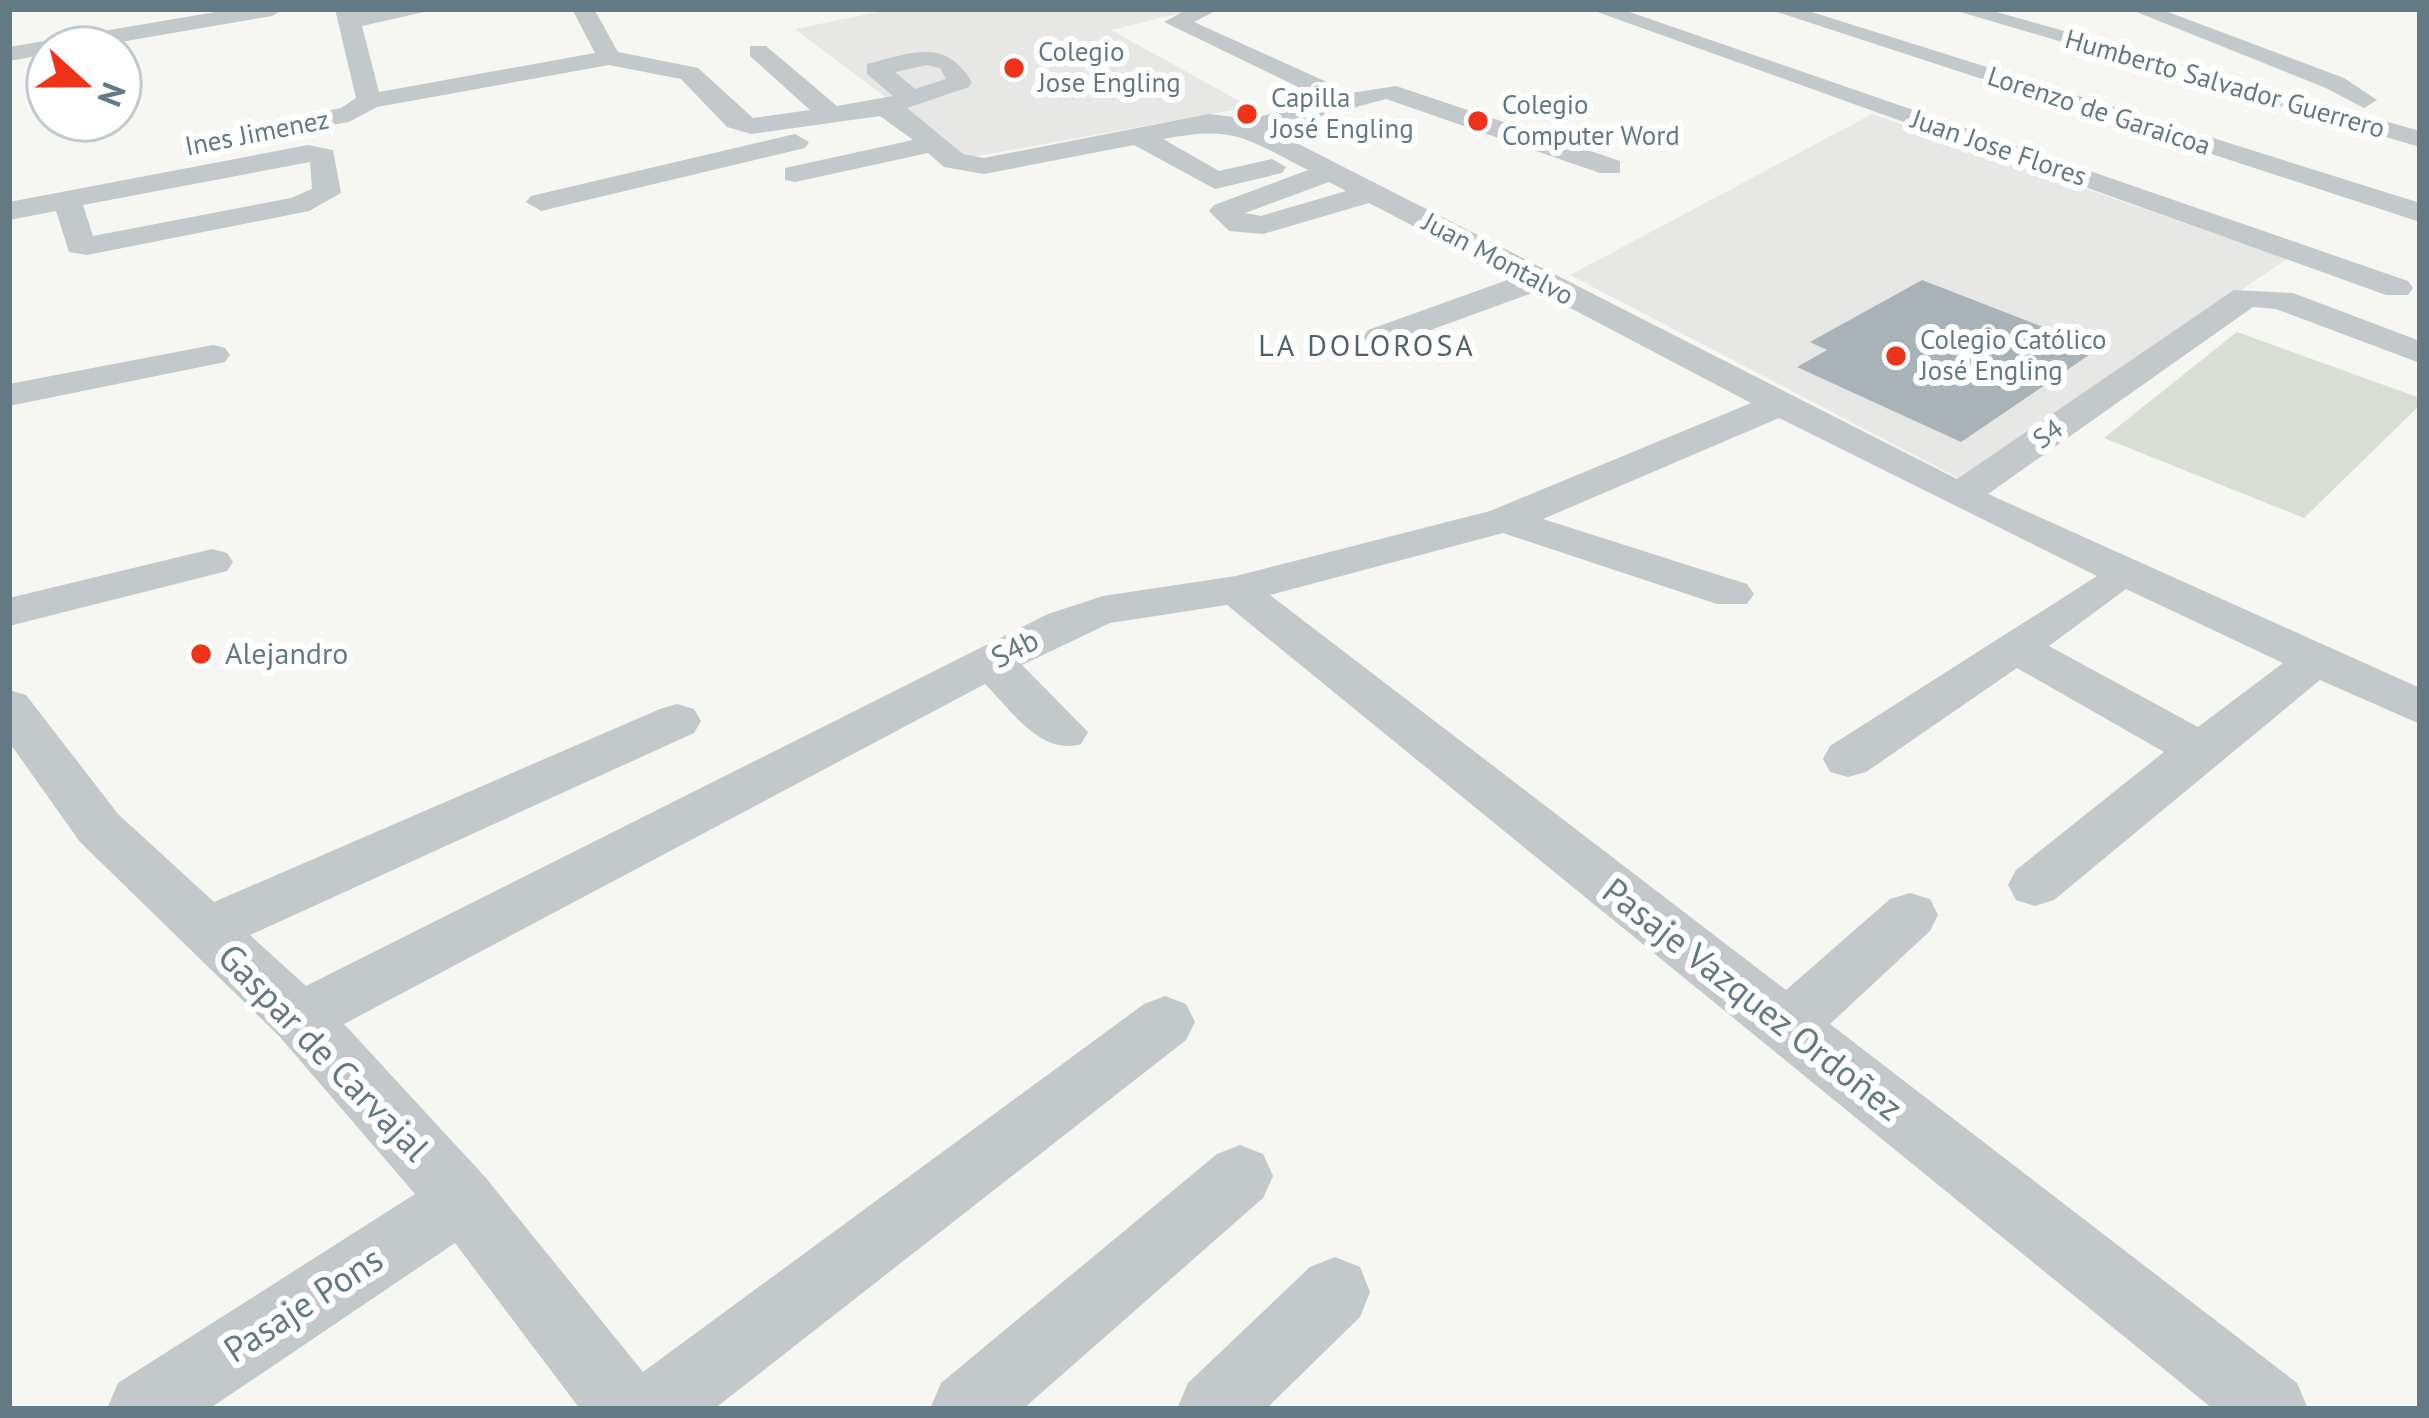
<svg xmlns="http://www.w3.org/2000/svg" width="2429" height="1418" font-family="'PT Sans',sans-serif">
  <style>
    .built { fill: #e7e7e5 }
    .green { fill: #d8ded3 }
    .building { fill: #a9b3b7 }
    .lines { fill: none; stroke-linecap: round; stroke-linejoin: round }
    .minor { fill: #c3c8ca; fill-rule: evenodd }
    .poi-dot { fill: #ef3319; stroke: #fff; stroke-width: 4.5 }
    .labels { text-anchor: middle; stroke-width: 12; stroke-linejoin: round; paint-order: stroke }
    .far-poi-label { font-size: 27px; fill: #637a85; stroke: #fff; text-anchor: start }
    .far-street-label { font-size: 27px; fill: #637a85; stroke: #fff }
    .far-quarter-label { font-size: 30px; letter-spacing: 3px; fill: #51626a; stroke: #fff }
    .street-label { font-size: 30px; fill: #637a85; stroke: #fff }
    .poi-label { font-size: 30px; fill: #637a85; stroke: #fff; text-anchor: start }
    .near-street-label { font-size: 36px; fill: #637a85; stroke: #fff }
  </style>
  <rect width="100%" height="100%" fill="#f6f6f2"/>
  <g class="built">
    <polygon points="892,9 1197,9 1111,30 1250,107 966,158 795,29"/>
    <polygon points="1872,114 2287,259 1960,479 1570,275"/>
  </g>
  <polygon class="green" points="2237,332 2420,398 2420,405 2304,518 2104,438"/>
  <polygon class="building" points="1922,280 2061,334 2055,339 2092,353 1961,442 1797,367 1827,350 1810,342"/>
  <g class="lines">
    <g class="minor">
      <polygon points="233,9 283,9 272,16 85,48 48,48 48,54 9,61 9,47"/>
      <path d="M335,9L433,10L362,26L379,92L595,53L572,9H594L618,52L698,68L753,118L810,110L750,56V46H766L837,106L893,96L867,74V64C912,53 945,37 972,82L969,87L907,108L963,154L984,158L1209,114L1250,119L1325,100L1164,22L1188,9H1219L1194,22L1351,93L1396,86L1620,161V173H1600L1386,99L1271,130L1957,479L2234,290L2293,293L2420,341V363L2276,309L2253,307L1988,494L2420,688V724L2320,680L2054,900L2035,906L2016,900L2008,885L2016,870L2164,752L2017,668L1866,772L1848,777L1830,772L1823,759L1830,746L2097,576L1779,418L1543,519L1747,584L1754,594L1747,604H1717L1503,533L1270,595L1786,990L1890,899L1910,893L1930,899L1938,915L1930,931L1830,1024L2297,1383L2308,1409H2213L1227,605L1110,623L1022,665L1088,732L1081,744C1041,756 1012,711 985,684L344,1024L486,1178L643,1372L1144,1004L1165,996L1186,1004L1195,1022L1186,1040L714,1409H580L455,1243L209,1409H107L118,1383L415,1194L279,1036L80,842L9,742V690L26,695L118,814L214,902L660,709L677,704L694,709L701,721L694,733L250,935L306,986L1048,614L1103,596L1236,576L1490,511L1751,403L1538,291L1392,344H1368L1363,337L1368,330L1513,278L1369,203L1263,234L1229,231L1209,211L1214,205L1308,170C1245,138 1235,125 1163,139L1219,171L1272,159L1286,167L1282,173L1215,189L1134,145L984,174L944,167L928,153L795,182L785,180V168L913,140L880,116L751,134L727,127L681,79L609,65L377,107L349,122L251,138V126L341,108L356,98ZM927,65L940,68L946,79L915,89L895,72ZM1329,182L1346,191L1261,216L1245,213ZM2126,589L2283,663L2198,727L2049,646Z"/>
      <polygon points="1589,9 1621,9 2408,281 2413,288 2408,295 2386,295"/>
      <polygon points="1768,9 1802,9 2420,203 2420,222"/>
      <polygon points="1950,9 1986,9 2420,131 2420,147"/>
      <polygon points="2129,9 2160,9 2344,78 2377,100 2364,108 2326,88"/>
      <polygon points="795,134 809,142 805,148 541,211 526,202 531,196"/>
      <path d="M308,145L333,150L341,193L309,211L87,255L69,252L56,211L9,220V202ZM310,162L312,189L291,198L93,236L83,205Z"/>
      <polygon points="213,345 225,348 230,355 225,362 9,406 9,384"/>
      <polygon points="212,549 227,553 233,562 227,571 9,626 9,598"/>
      <polygon points="1240,1145 1263,1154 1273,1176 1263,1198 1023,1409 930,1409 941,1383 1217,1154"/>
      <polygon points="1335,1257 1360,1267 1370,1292 1360,1317 1266,1409 1177,1409 1188,1383 1310,1267"/>
    </g>
  </g>
  <g class="poi-dot">
    <circle cx="1014" cy="68" r="12"/>
    <circle cx="1247" cy="114" r="12"/>
    <circle cx="1478" cy="121" r="12"/>
    <circle cx="1896" cy="356" r="12"/>
    <circle cx="201" cy="654" r="12"/>
  </g>
  <g class="labels">
    <g class="far-poi-label">
      <text x="1038" y="61">Colegio<tspan x="1038" dy="31">Jose Engling</tspan></text>
      <text x="1271" y="107">Capilla<tspan x="1271" dy="31">José Engling</tspan></text>
      <text x="1502" y="114">Colegio<tspan x="1502" dy="31">Computer Word</tspan></text>
      <text x="1920" y="349">Colegio Católico<tspan x="1920" dy="31">José Engling</tspan></text>
    </g>
    <g class="far-street-label">
      <text transform="translate(2225 84) rotate(16)" y="9">Humberto Salvador Guerrero</text>
      <text transform="translate(2099 111) rotate(18)" y="9">Lorenzo de Garaicoa</text>
      <text transform="translate(257 133) rotate(-11)" y="9">Ines Jimenez</text>
      <text transform="translate(1999 148) rotate(19)" y="9">Juan Jose Flores</text>
      <text transform="translate(1498 259) rotate(28)" y="9">Juan Montalvo</text>
      <text transform="translate(2048 434) rotate(-35)" y="9">S4</text>
    </g>
    <g class="far-quarter-label">
      <text x="1367" y="356">LA DOLOROSA</text>
    </g>
    <g class="street-label">
      <text transform="translate(1015 649) rotate(-27)" y="10">S4b</text>
    </g>
    <g class="poi-label">
      <text x="225" y="664">Alejandro</text>
    </g>
    <g class="near-street-label">
      <text transform="translate(1753 999) rotate(38)" y="13">Pasaje Vazquez Ordoñez</text>
      <text transform="translate(324 1052) rotate(46)" y="13">Gaspar de Carvajal</text>
      <text transform="translate(303 1304) rotate(-33)" y="13">Pasaje Pons</text>
    </g>
  </g>
  <rect width="2429" height="1418" fill="none" stroke="#637a85" stroke-width="24"/>
  <g transform="translate(84 84) rotate(111)"><circle r="57" fill="#ffffff" stroke="#c1cace" stroke-width="3"/>
  <path d="M0-9L21 45L0 30L-21 45Z" fill="#ef3319"/>
  <text y="-18" font-size="33" font-weight="bold" text-anchor="middle" fill="#637a85">N</text>
  </g>
</svg>
